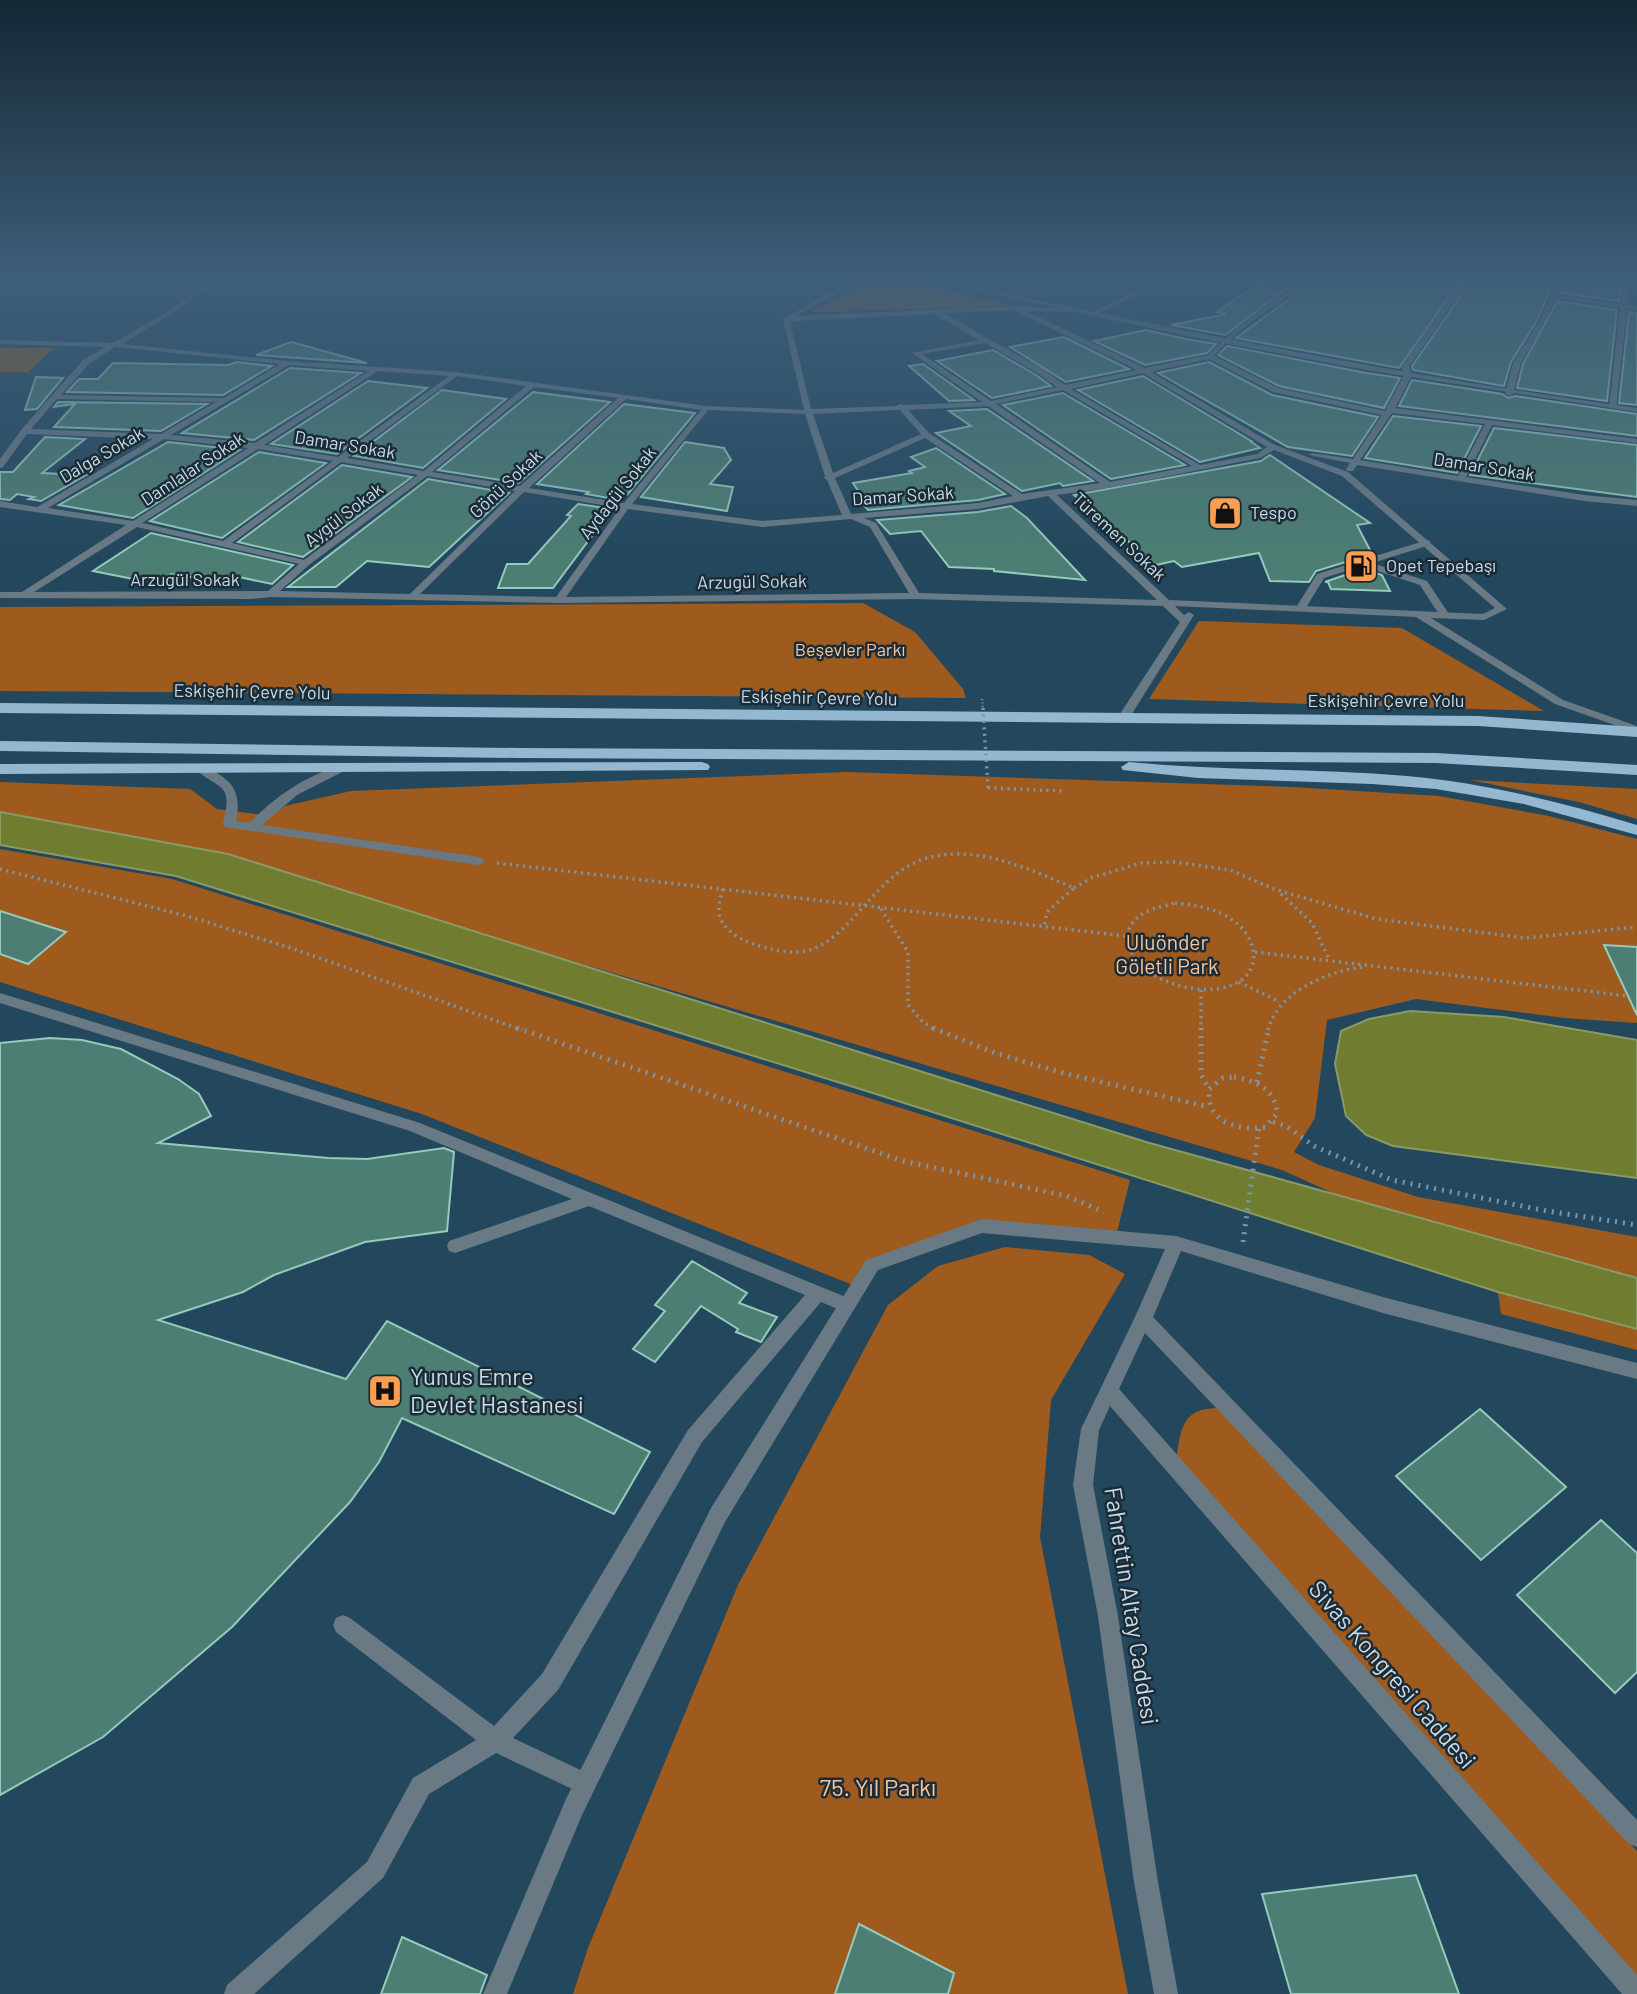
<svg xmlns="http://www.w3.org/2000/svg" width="1637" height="1994" font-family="Barlow,sans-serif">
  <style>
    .green { fill: #9f5b1e }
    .water { fill: #707d31; stroke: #8a9968; stroke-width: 2 }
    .building { fill: #4c7e73; stroke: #95cabd; stroke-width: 2 }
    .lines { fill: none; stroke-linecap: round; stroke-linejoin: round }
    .path-far1 { stroke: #7a96a8; stroke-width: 3.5; stroke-dasharray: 2 4.5; stroke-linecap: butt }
    .path { stroke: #7a96a8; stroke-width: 5; stroke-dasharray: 2 6; stroke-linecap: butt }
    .service { fill: #697a85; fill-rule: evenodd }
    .minor { fill: #697a85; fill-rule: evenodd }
    .tertiary { fill: #697a85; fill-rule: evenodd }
    .trunk { fill: #93b8d0; fill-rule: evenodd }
    .path-bridge-far1 { stroke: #7a96a8; stroke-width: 2.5; stroke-dasharray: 1 2.5; stroke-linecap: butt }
    .path-bridge { stroke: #7a96a8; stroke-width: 3.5; stroke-dasharray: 2 4.5; stroke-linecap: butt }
    .labels { text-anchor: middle; stroke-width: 5; stroke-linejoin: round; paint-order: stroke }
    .far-street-label { font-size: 18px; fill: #c7dbe9; stroke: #1c2c36 }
    .far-poi-label { font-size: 18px; fill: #c7dbe9; stroke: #1c2c36; text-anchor: start }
    .far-park-label { font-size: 18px; fill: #f8c39c; stroke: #1c2c36 }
    .park-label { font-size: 21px; fill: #f8c39c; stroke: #1c2c36 }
    .near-poi-label { font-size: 24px; fill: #c7dbe9; stroke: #1c2c36; text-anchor: start }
    .near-street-label { font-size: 24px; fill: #c7dbe9; stroke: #1c2c36 }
    .near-park-label { font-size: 24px; fill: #f8c39c; stroke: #1c2c36 }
  </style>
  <rect width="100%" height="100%" fill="#23485e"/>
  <g class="green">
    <polygon points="895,280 1016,306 811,312 869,282"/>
    <polygon points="0,348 54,348 28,372 0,372"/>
    <polygon points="863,603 915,632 963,689 966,698 0,691 0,607"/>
    <polygon points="1199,621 1402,628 1544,711 1149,699"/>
    <polygon points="847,772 1292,787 1439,796 1549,816 1637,839 1637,1023 1565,1018 1416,999 1327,1020 1315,1118 1294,1152 1319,1165 1418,1197 1637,1237 1637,1278 1346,1199 1282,1170 474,932 228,854 0,812 0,782 190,789 217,809 271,816 285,806 351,791"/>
    <polygon points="1470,780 1637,789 1637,819 1579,802"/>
    <polygon points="0,849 172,879 1130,1180 1117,1232 982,1220 868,1262 853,1285 422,1114 0,982"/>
    <polygon points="1005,1247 1089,1255 1125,1274 1051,1400 1040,1537 1128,1994 573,1994 588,1948 738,1585 888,1305 938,1266"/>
    <polygon points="1498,1292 1637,1329 1637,1350 1501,1314"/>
    <path d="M1222,1408L1637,1851V1984L1176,1461C1181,1427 1182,1407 1222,1408Z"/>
  </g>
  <g class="water">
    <polygon points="0,812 228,854 1146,1142 1637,1278 1637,1329 1498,1292 876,1094 176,876 0,845"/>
    <polygon points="1410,1011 1504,1017 1637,1040 1637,1178 1393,1146 1366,1135 1346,1116 1335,1064 1341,1031 1369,1019"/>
  </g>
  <g class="building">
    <polygon points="1259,277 1271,277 1291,285 1225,335 1171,325 1226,314 1217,312 1259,283"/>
    <polygon points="1319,277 1463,277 1399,368 1236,338"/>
    <polygon points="1474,277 1556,277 1536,322 1511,362 1504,386 1413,370 1412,366"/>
    <polygon points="1567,277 1621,277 1619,301 1561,293"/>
    <polygon points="1557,301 1617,310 1607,401 1517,388 1523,364"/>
    <polygon points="1629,312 1637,313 1637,405 1619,403"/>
    <polygon points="1146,330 1186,339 1216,344 1207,353 1145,365 1094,341"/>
    <polygon points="1064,337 1129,369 1066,382 1010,347"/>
    <polygon points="291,342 367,363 256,355"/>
    <polygon points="1227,346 1366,373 1400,378 1384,408 1279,386 1218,355"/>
    <polygon points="993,350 1036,375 1051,386 992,398 937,361"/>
    <polygon points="237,362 272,366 223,395 67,392 79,379 98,379 113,363 229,365"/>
    <polygon points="1209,362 1272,395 1378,417 1352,456 1288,447 1158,373"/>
    <polygon points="923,364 974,400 949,401 909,366"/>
    <polygon points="290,368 361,373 254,440 182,433"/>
    <polygon points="1143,376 1253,442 1250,441 1260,448 1200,462 1078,390"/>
    <polygon points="36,377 63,378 37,409 25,410"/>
    <polygon points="1412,380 1502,394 1508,398 1515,396 1637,414 1637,436 1399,406"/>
    <polygon points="368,381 427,388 337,454 271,444"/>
    <polygon points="442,390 506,399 423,468 354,456"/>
    <polygon points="533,392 610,402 519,483 438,470"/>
    <polygon points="1063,393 1185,465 1111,479 1003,405"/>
    <polygon points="58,402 207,404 161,431 54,427 75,404 54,407"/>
    <polygon points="624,404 695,413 627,495 623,494 619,500 586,494 589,492 537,484"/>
    <polygon points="987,409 1093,481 1063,486 1060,483 1022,491 936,433 971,426 949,411"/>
    <polygon points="1393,416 1481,426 1457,473 1365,458"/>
    <polygon points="1494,428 1637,445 1637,497 1470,475"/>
    <polygon points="45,437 85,439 42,473 86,475 41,501 29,499 34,497 17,494 10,500 0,499 0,472 13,472"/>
    <polygon points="168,442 240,450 133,518 59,505"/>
    <polygon points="685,442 724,448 731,460 710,484 733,487 727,511 641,497"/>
    <polygon points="936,448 1005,494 978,500 868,510 862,503 866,503 853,483 912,473 909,471 925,467 911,457"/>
    <polygon points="259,452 326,463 222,538 150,521"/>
    <polygon points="1270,455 1370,523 1357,525 1372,554 1316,571 1309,582 1270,581 1259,553 1182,567 1174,561 1156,565 1074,495 1261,461"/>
    <polygon points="342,465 412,477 303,557 238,542"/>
    <polygon points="428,479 509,493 429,567 367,561 336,587 288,587"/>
    <polygon points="578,504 612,509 553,588 498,588 507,564 528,564 571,516 567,515"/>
    <polygon points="1011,506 1027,518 1085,580 994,571 994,569 949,567 921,531 890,534 877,520 978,512"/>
    <polygon points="151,533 293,565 272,584 239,577 234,580 205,577 202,579 171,574 164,579 138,580 93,571"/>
    <polygon points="1362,569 1382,575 1390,591 1331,589 1328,582 1325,582"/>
    <polygon points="0,911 66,932 28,964 0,954"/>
    <polygon points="1604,945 1637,947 1637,1015"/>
    <polygon points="50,1038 82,1040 121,1049 178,1079 199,1094 211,1116 158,1143 328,1158 367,1159 444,1148 454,1152 447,1231 365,1242 274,1275 243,1292 158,1320 346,1379 387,1321 650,1452 614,1514 402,1418 379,1462 350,1502 232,1627 103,1737 0,1795 0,1043"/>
    <polygon points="692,1261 747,1293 739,1303 777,1317 761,1342 736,1332 738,1329 701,1306 655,1362 633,1349 665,1311 655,1305"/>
    <polygon points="1480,1409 1566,1487 1481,1560 1396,1476"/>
    <polygon points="1601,1520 1637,1553 1637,1672 1615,1693 1517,1595"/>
    <polygon points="1416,1875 1459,1994 1291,1994 1262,1894"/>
    <polygon points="859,1924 954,1973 948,1994 835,1994"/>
    <polygon points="402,1937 487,1975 480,1994 381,1994"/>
  </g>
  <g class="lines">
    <g class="path-far1">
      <polyline points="988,788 1064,791"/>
      <polyline points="497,863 1126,936"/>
      <polyline points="0,869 187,916 294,949 522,1030"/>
      <polyline points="1074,888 1091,878 1141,863 1175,862 1230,870 1274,889 1376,919 1525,938 1637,927"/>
      <path d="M723,889C717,906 716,920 731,932C742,941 757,946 771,949C784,952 800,954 813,949C859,930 878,867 935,856C983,847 1031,870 1074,888L1047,912L1044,927"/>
      <polyline points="1281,894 1312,923 1330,961"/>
      <path d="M1175,903C1194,905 1215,908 1231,919C1260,938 1264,977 1226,987C1207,992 1186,989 1168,982C1139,971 1107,935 1144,913C1153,908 1165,906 1175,903Z"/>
      <polyline points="881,909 908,952 908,1005 921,1020 935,1030"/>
      <polyline points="1255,952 1628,996"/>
      <polyline points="1239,982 1280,1002"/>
      <polyline points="1201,990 1201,1030"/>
      <path d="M1268,1030C1278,992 1326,972 1362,967"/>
    </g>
    <g class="path">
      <polyline points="517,1028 903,1161 1067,1196 1104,1212"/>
      <polyline points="933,1028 995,1053 1063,1073 1209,1107"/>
      <polyline points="1201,1028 1201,1075 1209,1089"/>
      <path d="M1234,1077C1256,1081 1276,1089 1277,1114L1265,1127C1237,1131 1206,1122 1209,1089L1223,1078Z"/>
      <polyline points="1257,1082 1269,1028"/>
      <polyline points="1273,1122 1286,1126 1314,1146 1392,1180 1547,1211 1637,1225"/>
      <polyline points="1243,1242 1259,1128"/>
    </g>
    <g class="service">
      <polygon points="1427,540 1430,541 1430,545 1372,563 1427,581 1449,614 1448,616 1440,616 1420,585 1362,566 1324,578 1304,611 1295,609 1317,574"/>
      <path d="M340,766L346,769L344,771L297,795L262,825L479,857L485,861L483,864L479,865L225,827L223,824C233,782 221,791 196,770L198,768C206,767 213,770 220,775C238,786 240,802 236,821L250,823C274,797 305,776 340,766Z"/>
      <polygon points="0,993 420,1123 853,1300 856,1305 853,1310 847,1313 821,1302 702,1442 558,1690 513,1738 593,1776 596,1784 593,1792 585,1795 496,1753 429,1794 383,1878 254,1994 224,1994 227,1985 367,1862 413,1778 476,1740 336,1632 333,1625 336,1618 343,1615 350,1618 494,1726 542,1674 688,1430 805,1295 589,1206 455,1253 449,1251 447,1246 449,1241 572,1199 410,1131 0,1003"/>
    </g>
    <g class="minor">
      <path d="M216,277H223L173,313L122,344L288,361L456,372L706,406L804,410L783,319L850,281V277H856V279L884,277L855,284L796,316L1015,306L1077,309L1079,312L1026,311L1145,368L1208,355L1240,325L1297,284L1273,277L1302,281L1308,277H1316C1282,303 1242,323 1214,356L1278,388L1385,411L1404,375L1401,366L1466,277H1472L1409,366L1412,375L1395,408L1637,439V443L1492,425L1466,477L1584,495L1637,500V506L1584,501L1357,465L1353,471H1347L1346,469L1350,463L1309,455L1313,453L1353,459L1382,415L1273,392L1209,359L1151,372L1275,445L1348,472L1507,609L1484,620L1431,618L1563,700L1637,726V733L1555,704L1416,617L1175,606L1184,615L1189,612L1194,615L1128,720L1122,723L1116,720L1180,622L1163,606L916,599L559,603L271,597L251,599L0,598V592H22L126,525L0,507V501L37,507L153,439L27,434L3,467L0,468V459L22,429L84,359L106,347L0,344V340L113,343L169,311ZM1014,310L1137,370L1065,385L1043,369L943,313ZM934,314L979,340L912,353L982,402L904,405L900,404L896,406L811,409L790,321ZM985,343L1037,373L1057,387L991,401L922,354ZM115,347L280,364L224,398L61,395L90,363ZM289,365L369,371L255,443L171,435ZM378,371L449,376L338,457L264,445ZM1143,373L1267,447L1257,454L1200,465L1071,389ZM457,376L526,386L424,471L347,458ZM534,387L618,398L520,486L432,472ZM1063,390L1192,466L1110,482L996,404ZM57,399L216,402L161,434L31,429ZM626,399L701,410L624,503L529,488ZM988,406L1100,483L1022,494L929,433L908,410ZM708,410L805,414L825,476L824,478L827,480L842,515L762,521L632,504ZM900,410L921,434L833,473L813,414ZM1392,413L1485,424L1458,476L1360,460ZM925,438L1013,496L978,503L851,514L835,478ZM164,439L248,448L133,521L48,508ZM258,449L333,461L223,541L142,523ZM1274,450L1342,476L1495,608L1483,614L1169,600L1057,495L1108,488L1260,458ZM341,462L418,475L304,560L232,543ZM427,476L515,491L410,594L280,591L309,565ZM524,492L620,508L556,597L420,594ZM1048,496L1157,600L919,593L876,523L864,518L978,509ZM628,509L762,527L851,519L870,527L909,593L566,597ZM137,527L299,564L268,591L34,592Z"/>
      <polygon points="1165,277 1173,277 1095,315 1090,314"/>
      <polygon points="1559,277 1565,277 1557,295 1621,304 1624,277 1630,277 1627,305 1637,306 1637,310 1627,309 1616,409 1609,407 1620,308 1555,298 1544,323 1521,363 1513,394 1509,396 1505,394 1513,363 1538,323"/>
    </g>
    <g class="tertiary">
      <path d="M916,277H929C1164,327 1399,376 1637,408V412L1366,370L1187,336Z"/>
      <polygon points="982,1219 1176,1236 1383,1297 1637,1363 1637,1379 1383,1313 1181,1251 1153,1317 1637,1820 1637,1847 1629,1844 1145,1333 1119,1389 1637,1975 1637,1994 1622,1994 1110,1406 1099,1430 1093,1485 1118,1616 1158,1882 1178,1994 1154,1994 1134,1882 1098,1616 1073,1485 1081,1429 1135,1317 1165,1249 982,1233 878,1270 725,1522 582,1815 507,1994 483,1994 566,1799 711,1508 866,1260"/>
    </g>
    <g class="trunk">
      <polygon points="0,703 1478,716 1637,727 1637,737 1478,726 0,713"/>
      <polygon points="0,741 519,748 1436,753 1637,765 1637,775 1436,763 519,758 0,751"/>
      <polygon points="702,762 708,764 710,767 708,770 0,774 0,764"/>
      <path d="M1129,762C1221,771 1314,768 1407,776C1485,783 1562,802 1637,825V835L1524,804L1436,789L1372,784L1198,778L1123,770L1121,767Z"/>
    </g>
    <polyline class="path-bridge-far1" points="982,699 983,710"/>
    <polyline class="path-bridge" points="983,708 988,788"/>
  </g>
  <linearGradient id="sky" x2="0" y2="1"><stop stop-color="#132834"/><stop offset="0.5" stop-color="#3f5e79"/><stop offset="1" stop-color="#3f5e79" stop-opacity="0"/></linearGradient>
  <rect width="1637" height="556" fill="url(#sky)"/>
  <defs>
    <g id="shop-square" transform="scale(1.75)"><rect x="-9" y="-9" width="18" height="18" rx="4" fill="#fb9e51" stroke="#1c2c36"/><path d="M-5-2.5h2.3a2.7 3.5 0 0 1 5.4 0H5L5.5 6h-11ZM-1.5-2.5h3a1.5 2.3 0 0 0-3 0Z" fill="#111"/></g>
    <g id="fuel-square" transform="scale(1.75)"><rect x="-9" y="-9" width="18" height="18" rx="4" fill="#fb9e51" stroke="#1c2c36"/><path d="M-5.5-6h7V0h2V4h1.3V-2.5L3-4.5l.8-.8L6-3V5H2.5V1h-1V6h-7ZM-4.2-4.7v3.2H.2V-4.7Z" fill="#111"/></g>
    <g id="hospital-square" transform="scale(1.75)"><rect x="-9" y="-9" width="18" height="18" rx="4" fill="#fb9e51" stroke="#1c2c36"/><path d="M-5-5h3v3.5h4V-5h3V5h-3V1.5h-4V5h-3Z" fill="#111"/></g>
  </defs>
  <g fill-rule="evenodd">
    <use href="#shop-square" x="1225" y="513"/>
    <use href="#fuel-square" x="1361" y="566"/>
    <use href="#hospital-square" x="385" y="1391"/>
  </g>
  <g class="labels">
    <g class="far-street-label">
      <text transform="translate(345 445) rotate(9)" y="6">Damar Sokak</text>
      <text transform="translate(102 455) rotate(-30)" y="6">Dalga Sokak</text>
      <text transform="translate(1484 467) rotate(9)" y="6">Damar Sokak</text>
      <text transform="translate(193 469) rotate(-33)" y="6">Damlalar Sokak</text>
      <text transform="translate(506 484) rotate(-43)" y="6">Gönü Sokak</text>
      <text transform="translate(618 493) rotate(-52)" y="6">Aydagül Sokak</text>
      <text transform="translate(903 496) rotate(-4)" y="6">Damar Sokak</text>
      <text transform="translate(344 515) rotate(-37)" y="6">Aygül Sokak</text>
      <text transform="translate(1119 537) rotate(43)" y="6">Türemen Sokak</text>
      <text x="185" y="586">Arzugül Sokak</text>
      <text transform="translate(752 582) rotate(-1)" y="6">Arzugül Sokak</text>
      <text transform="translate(252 692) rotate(1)" y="6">Eskişehir Çevre Yolu</text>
      <text transform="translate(819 698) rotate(1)" y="6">Eskişehir Çevre Yolu</text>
      <text x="1386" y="707">Eskişehir Çevre Yolu</text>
    </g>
    <g class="far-poi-label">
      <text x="1250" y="519">Tespo</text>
      <text x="1386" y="572">Opet Tepebaşı</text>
    </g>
    <g class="far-park-label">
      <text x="850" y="656">Beşevler Parkı</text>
    </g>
    <g class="park-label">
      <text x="1167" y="950">Uluönder<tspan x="1167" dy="24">Göletli Park</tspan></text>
    </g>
    <g class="near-poi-label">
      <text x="410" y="1385">Yunus Emre<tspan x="410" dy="28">Devlet Hastanesi</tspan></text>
    </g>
    <g class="near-street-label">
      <text transform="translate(1131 1606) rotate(81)" y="8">Fahrettin Altay Caddesi</text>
      <text transform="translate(1392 1675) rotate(49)" y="8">Sivas Kongresi Caddesi</text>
    </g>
    <g class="near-park-label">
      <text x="878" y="1796">75. Yıl Parkı</text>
    </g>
  </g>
</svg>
